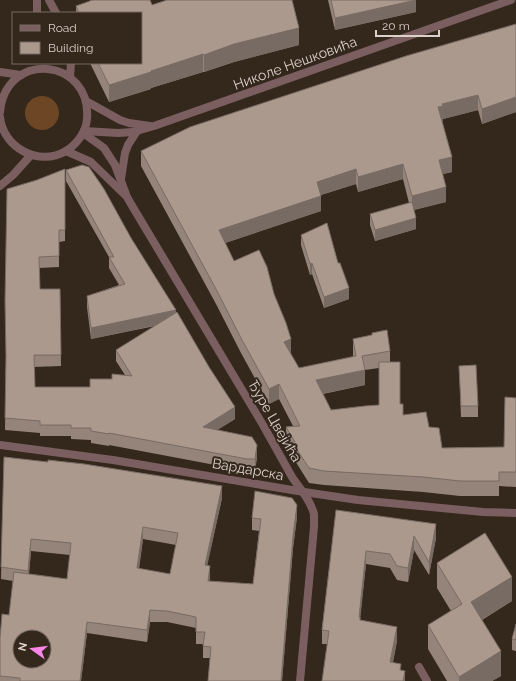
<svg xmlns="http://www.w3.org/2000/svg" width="516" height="681" font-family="Raleway,sans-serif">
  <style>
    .green { fill: #6c4625 }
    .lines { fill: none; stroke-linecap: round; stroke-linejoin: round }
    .lane { stroke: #7b5f60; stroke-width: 8 }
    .street { stroke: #7b5f60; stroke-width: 8 }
    .wall { fill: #94847a; fill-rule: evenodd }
    .shaded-wall { fill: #786b63 }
    .building { fill: #ac998e; stroke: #786b63; fill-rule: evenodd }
    .labels { text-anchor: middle; stroke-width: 4; stroke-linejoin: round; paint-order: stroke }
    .street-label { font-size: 14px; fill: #dad1ca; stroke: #34271c }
  </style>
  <rect width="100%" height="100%" fill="#34271c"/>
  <circle class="green" cx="42" cy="113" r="17"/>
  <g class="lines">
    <polyline class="lane" points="0,72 21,75"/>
    <g class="street">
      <polyline points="49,0 56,13"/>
      <polyline points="37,13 37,0"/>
      <polyline points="70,77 71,63"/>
      <polyline points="86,101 120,120 129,123 150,126"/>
      <path d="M0,112C6,49 92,58 87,119C86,132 77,144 66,151C39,167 3,148 0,117"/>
      <polyline points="84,131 118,133 133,132 154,126 511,0"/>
      <path d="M83,133L104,148L115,165L127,197L131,204L263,425L292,477C300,489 310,499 314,514C314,518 314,523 314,527L300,681"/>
      <polyline points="66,151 91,162 125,195"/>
      <polyline points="121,179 125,153 128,145 137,131"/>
      <polyline points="0,186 13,175 31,155"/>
      <polyline points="0,445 113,460 304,492 358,500 483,512 516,513"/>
      <polyline points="419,667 427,681"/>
    </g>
  </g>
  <g class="wall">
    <polygon points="90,0 150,0 152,5 299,45 234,62 204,72 203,72 151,88 151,89 109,102 90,63 141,63 141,13 76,13 76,6 90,1"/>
    <polygon points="328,0 416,0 416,12 335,30"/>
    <path d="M516,24V112L482,124L478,110L443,119L442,121L452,172L443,174L446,202L414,210L416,229L375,241L370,225V214L409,203L403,179L358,192L356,184L321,195V211L225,243L234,261L291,354L299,368L353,357V339L372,335V333L390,351V362L400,404L403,415L429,427L442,448L504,447L516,398V487L499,486V496H460L423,492L324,485L309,483L292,456V452L286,442V427L293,426L279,399L269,404L241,353L216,304L141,166V151ZM379,368V405L331,410L323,394L365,385V370Z"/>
    <polygon points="65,169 65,241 59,242 59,267 39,268 40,289 60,289 61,366 34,367 35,387 90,387 112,379 125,375 116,361 116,350 155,326 91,339 87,307 87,296 119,285 109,268 109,257 66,181 66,170 131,238 176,313 235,419 217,430 257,457 255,471 247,471 109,445 109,446 91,443 91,440 71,439 71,436 40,436 40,433 5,430 6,362 37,180"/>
    <polygon points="301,235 338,263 349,299 324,308 312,274 310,275 301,245"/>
    <polygon points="459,366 478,406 478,417 461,417"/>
    <path d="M4,457L222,498L207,565L210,577L209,581L253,584L259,531L252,530V518L297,517L293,548L282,681H208L210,658H203V644H196V628L167,622H150L147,642L87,633L81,681H0V638L9,615L13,581L1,579ZM143,539L176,545L170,574L139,569ZM31,551L70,555L67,579L29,574Z"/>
    <polygon points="336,510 436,538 429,575 414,550 408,582 397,580 390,568 366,564 360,617 360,621 397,641 393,662 401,670 405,681 327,644 322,644 322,630"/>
    <polygon points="437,563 512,601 482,620 501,676 492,681 447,681 428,649 428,625 451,611 437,588"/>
    <polygon points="516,624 516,651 512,650 512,639"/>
  </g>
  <g class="shaded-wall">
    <polygon points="416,0 416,12 335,30 335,18"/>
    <polygon points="299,28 299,45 234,62 204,72 204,55 234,44"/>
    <polygon points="203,54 203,72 151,88 151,89 109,102 109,85"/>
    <polygon points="478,95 478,110 443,119 443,121 438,122 438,107 442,104"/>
    <polygon points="516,97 516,112 482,124 482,109"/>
    <polygon points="452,157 452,172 439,175 439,160"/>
    <polygon points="403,164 403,179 358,192 358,177"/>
    <polygon points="356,169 356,184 317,196 317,182"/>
    <polygon points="446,187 446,202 412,210 412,196"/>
    <polygon points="321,196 321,211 219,245 219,230"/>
    <polygon points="416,218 416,229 375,241 375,230"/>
    <polygon points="312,263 312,274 310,275 310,264"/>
    <polygon points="349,288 349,299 324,308 324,297"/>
    <polygon points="176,310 176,321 91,339 91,328"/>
    <polygon points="291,339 291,354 284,342"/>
    <polygon points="365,370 365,385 316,395 316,380"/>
    <polygon points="279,384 279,399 269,404 269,389"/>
    <polygon points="235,407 235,419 203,439 203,427"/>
    <polygon points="257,445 257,457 255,471 255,459"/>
    <polygon points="222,486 222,498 205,576 205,565"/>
    <polygon points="297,505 297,517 293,548 282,681 281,681 293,536"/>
    <polygon points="436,524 436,538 429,575 429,562"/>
    <polygon points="143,527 143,539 137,580 137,568"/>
    <polygon points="414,536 414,550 408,582 408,568"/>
    <polygon points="31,539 31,551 28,583 28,571"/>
    <polygon points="366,551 366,564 359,631 359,617"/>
    <polygon points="210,566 210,577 208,593 208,581"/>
    <polygon points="512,577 512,601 471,626 471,602"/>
    <polygon points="150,610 150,622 147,642 147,630"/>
    <polygon points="87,622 87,633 81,681 80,681"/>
    <polygon points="397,627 397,641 390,676 390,662"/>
    <polygon points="501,651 501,676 492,681 459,681 459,677"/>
    <polygon points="405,671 405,681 403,681"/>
  </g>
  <g class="building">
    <polygon points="93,0 150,0 152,5 167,0 292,0 299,28 234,44 204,55 203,54 151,71 151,72 109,85 98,63 141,63 141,13 79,13 76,6"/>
    <polygon points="331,0 416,0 335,18"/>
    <polygon points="516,24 516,97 482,109 478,95 442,104 443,106 438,107 452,157 439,160 446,187 412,196 403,164 358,177 356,169 317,182 321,196 219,230 234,261 259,250 267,267 274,294 286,323 291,339 284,342 299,368 356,356 353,339 372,335 372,333 387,330 390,351 362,356 365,370 316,380 331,410 365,406 379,405 379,362 400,362 400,404 403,404 403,415 426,412 429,427 439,428 442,448 504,447 505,397 516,398 516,472 499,472 499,481 460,481 423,477 324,471 309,468 292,442 295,442 286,427 300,426 279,384 269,389 241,338 216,289 141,151 190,127 406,56"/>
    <polygon points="82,165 89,167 104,189 131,238 176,310 91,328 87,296 125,284 109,257 114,257 66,170"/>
    <polygon points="65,169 65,230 59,230 59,256 39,257 40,289 60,289 61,355 34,355 35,387 90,387 90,379 112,379 112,374 132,376 116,350 177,312 209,367 235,407 203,427 252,437 257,445 255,459 247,459 109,433 109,434 91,431 91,428 71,428 71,425 40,425 40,421 5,418 6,356 5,301 7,189 37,180"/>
    <polygon points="412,202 416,218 375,230 370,214"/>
    <polygon points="327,223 338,263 340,263 349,288 324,297 312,263 310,264 301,235"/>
    <polygon points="476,365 478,406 461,406 459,366"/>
    <path d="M4,457L48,462V460L84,464L222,486L205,565L210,566L208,581L253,584L261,519L252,518L255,491L292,498L297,505L293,536L281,681H208L211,647L203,646L205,632H196V617L167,611L150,610L147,630L87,622L80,681H20V678L0,676V638L2,614L9,615L14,572L67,579L71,543L31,539L28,571L1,567ZM143,527L178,533L170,574L137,568ZM20,637H44V661H20Z"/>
    <polygon points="336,510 436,524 429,562 414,536 408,568 397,566 390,554 366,551 359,617 360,617 360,620 397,627 390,662 401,664 400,670 405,671 403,681 322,681 329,631 322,630"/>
    <polygon points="485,533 512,577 471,602 501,651 459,677 428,625 462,604 437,563"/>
    <polygon points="516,624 516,640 512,639"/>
  </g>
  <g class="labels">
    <g class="street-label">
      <text transform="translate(295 63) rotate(-20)" y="5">Николе Нешковића</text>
      <text transform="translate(275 421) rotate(60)" y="5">Ђуре Цвејића</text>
      <text transform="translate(248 469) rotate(10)" y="5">Вардарска</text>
    </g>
  </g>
  <rect x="12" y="12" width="130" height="52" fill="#34271c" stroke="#766b62"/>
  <rect x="20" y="25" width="20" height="6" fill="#7b5f60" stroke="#766b62"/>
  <text x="48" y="32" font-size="12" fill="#dad1ca">Road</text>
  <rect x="20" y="42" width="20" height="12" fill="#ac998e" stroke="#766b62"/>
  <text x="48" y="52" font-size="12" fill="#dad1ca">Building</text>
  <g transform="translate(32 649) rotate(284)"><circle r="19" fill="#34271c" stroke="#766b62"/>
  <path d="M0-3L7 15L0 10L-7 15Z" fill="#fa87e7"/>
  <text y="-6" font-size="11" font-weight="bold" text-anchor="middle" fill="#dad1ca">N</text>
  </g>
  <path d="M376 30v6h63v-6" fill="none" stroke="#dad1ca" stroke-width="2"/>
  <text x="382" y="30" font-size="12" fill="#dad1ca" stroke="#34271c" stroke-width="3" paint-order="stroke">20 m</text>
</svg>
